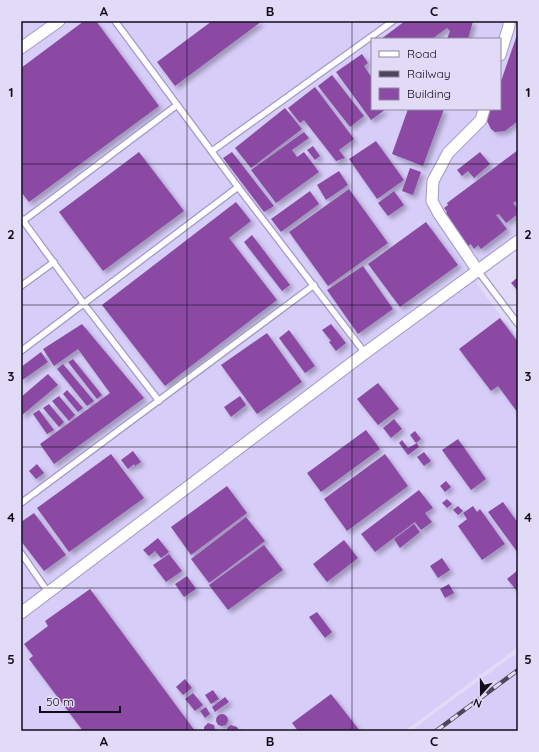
<svg xmlns="http://www.w3.org/2000/svg" width="539" height="752" font-family="Quicksand,sans-serif">
  <style>
    .built { fill: #d7cdf9; fill-rule: evenodd }
    .building { fill: #8b4aa4; filter: url(#shadow) }
    .lines { fill: none; stroke-linecap: round; stroke-linejoin: round }
    .lane-casing { stroke: #a398c5; stroke-width: 8 }
    .street-casing { stroke: #a398c5; stroke-width: 13 }
    .lane { stroke: #fff; stroke-width: 5.5 }
    .street { stroke: #fff; stroke-width: 11 }
    .rail-casing { stroke: #4b465a; stroke-width: 4.5 }
    .rail { stroke: #e2dbf8; stroke-width: 3; stroke-dasharray: 9; stroke-linecap: butt }
    .grid { fill: none; stroke: #110c1c; stroke-width: 1; stroke-opacity: 0.55 }
    .neatline { fill: none; stroke: #110c1c; stroke-width: 1.5 }
    .grid-label { font-size: 13px; text-anchor: middle; font-weight: bold; fill: #110c1c }
  </style>
  <defs>
    <filter id="shadow"><feDropShadow dx="3.5" dy="3.5" stdDeviation="2" flood-color="#0004"/></filter>
  </defs>
  <rect width="100%" height="100%" fill="#e2dbf8"/>
  <g class="built">
    <path d="M21,21H518V244L476,283L518,339V647L405,731H21ZM372,39H500V109H372Z"/>
    <polygon points="518,652 518,731 411,731 432,715"/>
  </g>
  <g class="building">
    <polygon points="84,21 96,21 159,106 29,202 21,192 21,68"/>
    <polygon points="212,21 262,21 175,86 157,62"/>
    <polygon points="405,21 473,21 468,39 447,39 450,31 447,28 432,39 381,39"/>
    <polygon points="518,32 518,121 505,131 495,132 491,129 487,121 491,109 500,109 500,84"/>
    <polygon points="362,54 368,63 364,66 372,78 372,109 386,109 371,120 336,72"/>
    <polygon points="332,75 364,116 350,127 318,86"/>
    <polygon points="315,87 354,139 339,150 345,158 336,161 304,120 300,123 288,108"/>
    <polygon points="285,108 302,129 251,168 235,148"/>
    <polygon points="408,109 444,109 423,166 392,154"/>
    <polygon points="304,132 309,138 292,150 297,157 304,152 319,172 276,203 251,170"/>
    <polygon points="376,141 404,180 377,199 349,159"/>
    <polygon points="313,146 320,156 315,160 307,150"/>
    <polygon points="518,150 518,203 516,201 513,203 518,209 518,214 506,223 499,214 496,215 507,229 481,249 478,245 474,249 471,244 468,246 444,214 447,212 444,208 448,205 447,203"/>
    <polygon points="139,152 184,211 103,271 59,212"/>
    <polygon points="232,152 274,206 264,212 223,158"/>
    <polygon points="480,152 490,164 474,178 468,171 462,176 457,170"/>
    <polygon points="410,168 421,172 413,195 402,191"/>
    <polygon points="339,171 348,185 326,200 317,185"/>
    <polygon points="349,189 388,243 328,286 289,232"/>
    <polygon points="310,191 319,204 281,232 271,219"/>
    <polygon points="394,191 404,205 388,216 378,203"/>
    <polygon points="236,202 251,221 229,238 277,300 165,386 102,305"/>
    <polygon points="426,222 458,265 400,307 368,264"/>
    <polygon points="252,235 290,285 282,291 244,242"/>
    <polygon points="363,266 393,309 358,334 327,290"/>
    <polygon points="518,277 518,291 511,283"/>
    <polygon points="500,318 518,342 518,413 498,386 491,391 459,349"/>
    <polygon points="82,324 144,398 54,464 40,444 110,393 78,349 54,366 43,349"/>
    <polygon points="331,324 346,343 336,351 329,342 331,341 322,330"/>
    <polygon points="289,330 315,366 305,373 279,338"/>
    <polygon points="267,333 302,382 257,414 221,365"/>
    <polygon points="41,352 48,362 21,381 21,367"/>
    <polygon points="73,359 102,395 97,399 68,362"/>
    <polygon points="63,364 94,401 87,406 57,369"/>
    <polygon points="48,374 58,385 21,416 21,397"/>
    <polygon points="378,383 399,409 378,425 357,399"/>
    <polygon points="67,390 83,408 78,412 63,394"/>
    <polygon points="59,396 75,415 69,421 52,401"/>
    <polygon points="240,396 246,405 231,417 224,407"/>
    <polygon points="49,404 64,422 59,427 43,408"/>
    <polygon points="39,410 54,430 47,434 33,414"/>
    <polygon points="394,419 402,429 391,438 383,428"/>
    <polygon points="366,430 380,449 321,492 307,473"/>
    <polygon points="415,431 421,439 416,443 410,435"/>
    <polygon points="458,439 486,479 471,490 442,450"/>
    <polygon points="402,440 408,448 417,443 419,447 408,455 399,443"/>
    <polygon points="133,451 141,462 135,466 134,464 128,469 121,460"/>
    <polygon points="424,452 431,461 424,466 417,457"/>
    <polygon points="111,454 144,498 69,552 37,508"/>
    <polygon points="385,454 408,486 347,531 324,499"/>
    <polygon points="37,464 44,473 36,479 29,471"/>
    <polygon points="446,481 451,487 445,492 440,486"/>
    <polygon points="227,486 247,513 191,555 171,527"/>
    <polygon points="419,490 433,508 425,513 432,522 421,530 415,522 375,552 361,534"/>
    <polygon points="447,499 452,504 447,508 442,503"/>
    <polygon points="503,502 518,523 518,553 488,512"/>
    <polygon points="458,506 463,511 458,515 453,510"/>
    <polygon points="473,506 477,512 480,509 505,544 482,560 458,526 467,519 463,513"/>
    <polygon points="34,513 66,555 44,571 21,541 21,522"/>
    <polygon points="246,517 265,541 209,583 191,559"/>
    <polygon points="414,524 420,532 400,548 394,539"/>
    <polygon points="158,538 169,552 161,558 155,551 149,556 143,550"/>
    <polygon points="344,540 358,558 327,582 313,564"/>
    <polygon points="264,545 283,570 228,610 209,585"/>
    <polygon points="169,554 182,571 166,582 153,565"/>
    <polygon points="442,558 450,570 438,578 430,566"/>
    <polygon points="518,570 518,592 507,579"/>
    <polygon points="187,576 196,589 184,597 175,584"/>
    <polygon points="449,584 454,593 445,598 440,589"/>
    <polygon points="90,589 195,731 83,731 29,659 33,656 24,644 48,626 45,621"/>
    <polygon points="317,612 332,632 325,638 309,617"/>
    <polygon points="185,679 192,688 183,695 176,687"/>
    <polygon points="213,690 219,699 211,704 205,695"/>
    <polygon points="193,693 203,705 195,711 185,699"/>
    <polygon points="331,694 360,731 298,731 292,723"/>
    <polygon points="225,697 229,702 215,712 212,707"/>
    <polygon points="206,707 210,714 205,718 200,711"/>
    <circle cx="222" cy="720" r="6"/>
    <polygon points="208,723 214,725 215,731 204,731 204,727"/>
    <polygon points="231,725 237,727 239,731 226,731 228,727"/>
  </g>
  <g class="lines">
    <g class="lane-casing">
      <g id="lane">
        <polyline points="115,21 238,187 365,353"/>
        <polyline points="212,151 393,21"/>
        <polyline points="21,218 84,304 159,401"/>
        <polyline points="23,221 177,105"/>
        <polyline points="478,271 518,324"/>
        <polyline points="21,286 54,262"/>
        <polyline points="21,351 238,187"/>
        <polyline points="21,503 314,285"/>
        <polyline points="21,553 48,592"/>
      </g>
    </g>
    <g class="street-casing">
      <g id="street">
        <polyline points="21,48 59,21"/>
        <polyline points="500,55 509,26 509,21"/>
        <polyline points="478,271 439,214 432,201 433,181 448,153 481,120 484,109"/>
        <polyline points="21,613 365,353 518,241"/>
      </g>
    </g>
    <use href="#lane" class="lane"/>
    <use href="#street" class="street"/>
    <g class="rail-casing">
      <polyline id="rail" points="436,731 518,670"/>
    </g>
    <use href="#rail" class="rail"/>
  </g>
  <path class="grid" d="M187,21V731M352,21V731M21,164H518M21,305H518M21,447H518M21,588H518"/>
  <rect width="539" height="752" fill="none" stroke="#e2dbf8" stroke-width="44"/>
  <rect x="371" y="38" width="130" height="72" fill="#e2dbf8" stroke="#8e88a0"/>
  <rect x="379" y="51" width="20" height="6" fill="#ffffff" stroke="#8e88a0"/>
  <text x="407" y="58" font-size="12" fill="#110c1c">Road</text>
  <rect x="379" y="71" width="20" height="6" fill="#4b465a" stroke="#8e88a0"/>
  <text x="407" y="78" font-size="12" fill="#110c1c">Railway</text>
  <rect x="379" y="88" width="20" height="12" fill="#8b4aa4" stroke="#8e88a0"/>
  <text x="407" y="98" font-size="12" fill="#110c1c">Building</text>
  <g transform="translate(481 694) rotate(201)" stroke="#e2dbf8" stroke-width="3" paint-order="stroke">
  <path d="M0-3L7 15L0 10L-7 15Z" fill="#110c1c"/>
  <text y="-6" font-size="11" font-weight="bold" text-anchor="middle" fill="#110c1c">N</text>
  </g>
  <path d="M40 706v6h80v-6" fill="none" stroke="#110c1c" stroke-width="2"/>
  <text x="46" y="706" font-size="12" fill="#110c1c" stroke="#e2dbf8" stroke-width="3" paint-order="stroke">50 m</text>
  <rect x="22" y="22" width="495" height="708" class="neatline"/>
  <g class="grid-label">
    <text x="104" y="16">A</text>
    <text x="270" y="16">B</text>
    <text x="434" y="16">C</text>
    <text x="11" y="97">1</text>
    <text x="528" y="97">1</text>
    <text x="11" y="239">2</text>
    <text x="528" y="239">2</text>
    <text x="11" y="381">3</text>
    <text x="528" y="381">3</text>
    <text x="11" y="522">4</text>
    <text x="528" y="522">4</text>
    <text x="11" y="664">5</text>
    <text x="528" y="664">5</text>
    <text x="104" y="746">A</text>
    <text x="270" y="746">B</text>
    <text x="434" y="746">C</text>
  </g>
</svg>
